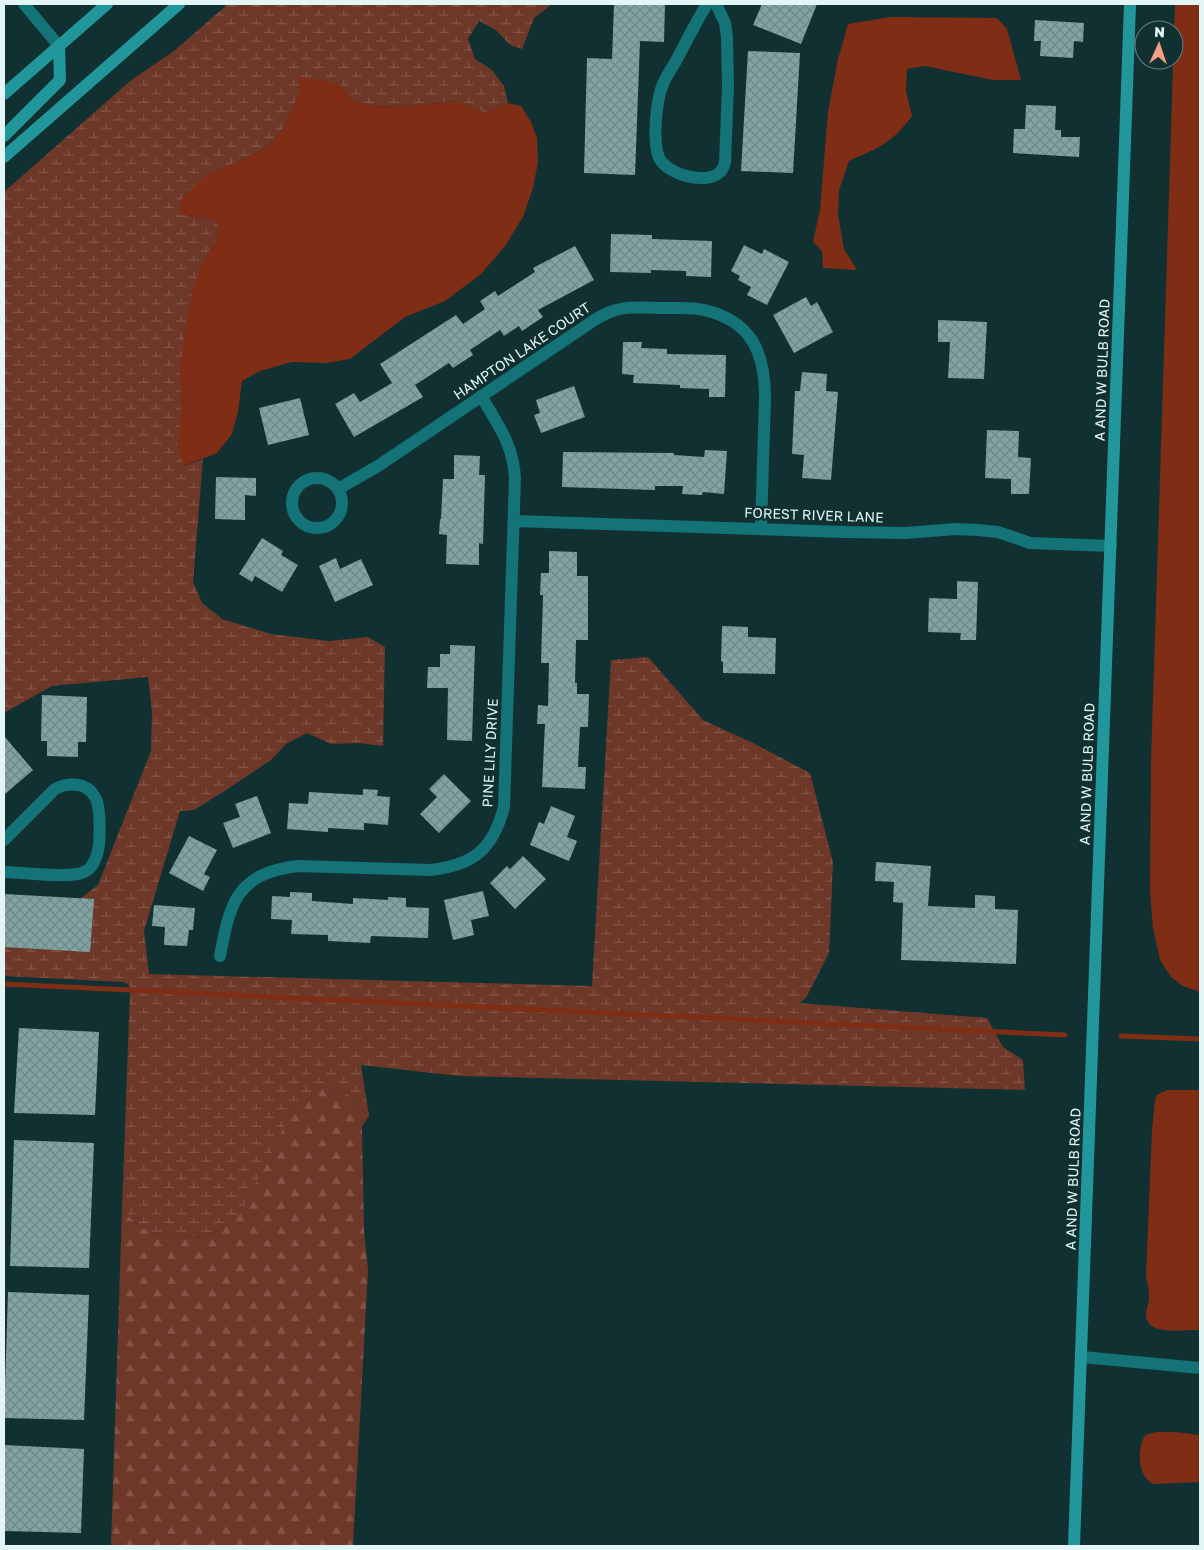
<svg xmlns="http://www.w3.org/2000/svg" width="1204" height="1550" font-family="'Golos Text',sans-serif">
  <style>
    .forest { fill: url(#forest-firs) }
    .wetland { fill: url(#wetland-marsh) }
    .water { fill: #802d15 }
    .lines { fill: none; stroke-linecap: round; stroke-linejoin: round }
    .stream { stroke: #802d15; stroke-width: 5 }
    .building { fill: url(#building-cross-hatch) }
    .street { stroke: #147376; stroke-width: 12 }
    .secondary { stroke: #21979b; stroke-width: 12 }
    .labels { text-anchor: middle; stroke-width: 5; stroke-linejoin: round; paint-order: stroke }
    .street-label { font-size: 14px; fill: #e4f5f6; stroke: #113031 }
  </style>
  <defs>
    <pattern id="forest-firs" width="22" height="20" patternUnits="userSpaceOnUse" patternTransform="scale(1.25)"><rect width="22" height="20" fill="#6e3829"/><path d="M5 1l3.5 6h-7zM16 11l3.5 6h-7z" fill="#835549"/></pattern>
    <pattern id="wetland-marsh" width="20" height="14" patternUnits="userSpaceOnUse" patternTransform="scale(1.25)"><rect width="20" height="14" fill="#6e3829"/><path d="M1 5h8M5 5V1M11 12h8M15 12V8" fill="none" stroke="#835549"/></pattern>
    <pattern id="building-cross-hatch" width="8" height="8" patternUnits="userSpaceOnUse" patternTransform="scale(1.25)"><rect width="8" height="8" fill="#81a3a4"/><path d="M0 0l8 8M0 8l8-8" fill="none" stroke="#6f8889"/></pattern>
  </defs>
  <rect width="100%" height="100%" fill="#113031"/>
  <polygon class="forest" points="324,1086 343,1090 369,1116 362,1126 364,1230 368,1270 353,1546 111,1546 122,1210 142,1228 161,1235 206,1237 225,1226 291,1113 304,1095"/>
  <polygon class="wetland" points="228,4 552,4 534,18 522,49 510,45 496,30 479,21 468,39 475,59 492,70 504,86 508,103 486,113 454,101 401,107 374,106 351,100 297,99 283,129 265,149 238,162 210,172 180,214 208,218 218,224 217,240 202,263 178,446 184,466 203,459 193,582 202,603 222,619 271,634 329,641 368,637 385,647 383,746 359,743 331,744 307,733 286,744 271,760 223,792 194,810 180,811 144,931 149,974 592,986 611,660 648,657 703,720 753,743 810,773 833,862 829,953 806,998 799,1003 987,1018 1003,1047 1023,1060 1025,1090 459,1076 361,1065 369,1116 343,1090 324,1086 305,1095 291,1113 242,1210 225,1226 206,1237 161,1235 142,1228 122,1210 130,990 129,985 123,982 4,976 4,940 36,933 98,885 151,751 152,712 148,677 52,686 4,713 4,192 130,81 174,51"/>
  <g class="water">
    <polygon points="1175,4 1200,4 1200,992 1183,986 1171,977 1160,960 1153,928 1150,891 1151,762"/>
    <path d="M890,17L997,18L1007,29L1021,80H993L925,66L907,69L906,91L912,116C891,144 880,147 849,161L839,190L838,215L844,249L857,270L823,268L822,251L813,242L820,210L828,112L838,59L848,24Z"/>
    <polygon points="300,77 339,83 351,100 374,106 401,107 455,101 486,113 508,103 521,106 531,122 537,138 538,162 533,188 523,217 505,246 481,274 445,301 405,317 350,359 326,363 292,362 260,371 242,381 238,412 232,434 217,453 183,466 178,446 181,414 180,366 192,293 202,263 217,240 218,224 208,218 179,214 182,198 210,172 238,162 265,149 283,129 297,99"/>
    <path d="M1167,1090H1200V1330C1185,1329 1147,1337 1146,1315C1146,1310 1148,1305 1149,1300C1149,1292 1148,1285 1146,1277L1152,1129L1155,1100L1157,1095Z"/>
    <path d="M1157,1432H1175L1200,1435V1482L1153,1484C1137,1475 1137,1450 1145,1435Z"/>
  </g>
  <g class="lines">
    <g class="stream">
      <polyline points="4,984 1065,1035"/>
      <polyline points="1121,1036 1200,1039"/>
    </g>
  </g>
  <g class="building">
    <polygon points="614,4 665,4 664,42 640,41 635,175 584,173 587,58 612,59"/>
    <polygon points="762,4 817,4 801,44 753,25"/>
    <polygon points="1035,20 1084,23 1083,42 1074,41 1073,58 1040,56 1041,41 1034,41"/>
    <polygon points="748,51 800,53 793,173 741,171"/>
    <polygon points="1026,105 1056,106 1055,130 1061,130 1061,137 1080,137 1079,157 1013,153 1014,129 1025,129"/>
    <polygon points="611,234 652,235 652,239 712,241 711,277 686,276 686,271 651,270 651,273 610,272"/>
    <polygon points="744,245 762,254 764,249 789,262 767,305 747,295 751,287 738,280 740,276 731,271"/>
    <polygon points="575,246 594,280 538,310 543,317 522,331 519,326 504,336 500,330 470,350 473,355 453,368 449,363 415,385 423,397 354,437 335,404 354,393 360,402 392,383 380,364 456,315 463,324 485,309 480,301 495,291 498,296 535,272 533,268"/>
    <polygon points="806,297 811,306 817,302 833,332 794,353 773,315"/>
    <polygon points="938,320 987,322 984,379 948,378 950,342 938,342"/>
    <polygon points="623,342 642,342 641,348 667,349 667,354 726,355 725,397 709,397 709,389 680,388 680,385 633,383 634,375 622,374"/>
    <polygon points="802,372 827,374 826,391 838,392 831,480 802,478 804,455 792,454 795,391 800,391"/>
    <polygon points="574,386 585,417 541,433 534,415 540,413 536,400"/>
    <polygon points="300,398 309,435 268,445 259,408"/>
    <polygon points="987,430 1019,431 1018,457 1031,458 1029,494 1011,494 1011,479 985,478"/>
    <polygon points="705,450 727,451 724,494 703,492 702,495 682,494 683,486 655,486 655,490 562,487 563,452 674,453 674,455 704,457"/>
    <polygon points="454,455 480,456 479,475 485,475 483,544 479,543 479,565 446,564 447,535 439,534 440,519 441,519 443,479 454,479"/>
    <polygon points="216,477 256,478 256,496 245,495 245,520 215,519"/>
    <polygon points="262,538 283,551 281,555 298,565 282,592 255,576 252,582 239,574"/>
    <polygon points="549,551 577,552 577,576 588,576 588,640 576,640 575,683 577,683 577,694 589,694 588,727 580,727 578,767 586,767 585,789 542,787 545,724 537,724 538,705 548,706 549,663 541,663 543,595 540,595 541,573 549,573"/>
    <polygon points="336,558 340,569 361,559 373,585 335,602 319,566"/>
    <polygon points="957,581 978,582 976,640 960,640 961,633 928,632 929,598 957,599"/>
    <polygon points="722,626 748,627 748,637 776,638 775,674 723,673 723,662 721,661"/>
    <polygon points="450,645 475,646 472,741 447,740 448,688 427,688 428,667 440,667 440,654 450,654"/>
    <polygon points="42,695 87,697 86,742 78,742 78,757 47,756 47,741 41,741"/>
    <polygon points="4,736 33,770 4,795"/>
    <polygon points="444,774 471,801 439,833 420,814 437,797 429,789"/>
    <polygon points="363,789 378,790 377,796 390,797 388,825 364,823 364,830 328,828 328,832 287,829 289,803 308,804 309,792 363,795"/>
    <polygon points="257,796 271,833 233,848 223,823 240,817 235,804"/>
    <polygon points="551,806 575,816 567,837 577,841 569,861 530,845 539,822 544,824"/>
    <polygon points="189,836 217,850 204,874 210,877 203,891 169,873"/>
    <polygon points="523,856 546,879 515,909 490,883 507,866 510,869"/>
    <polygon points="876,862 931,866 928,906 975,908 975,895 995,896 995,909 1018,910 1016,964 901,960 903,903 893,902 894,882 875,881"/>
    <polygon points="483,891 489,916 471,920 474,935 453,940 444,900"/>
    <polygon points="290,892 312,893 312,901 353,904 353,898 388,900 388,897 406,898 406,907 429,908 428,938 371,936 370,943 328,941 328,935 291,934 292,920 271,919 272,896 290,897"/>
    <polygon points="4,894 94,899 90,952 4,947"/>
    <polygon points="154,905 195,908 193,930 189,930 187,946 164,945 165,927 152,926"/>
    <polygon points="19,1028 99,1032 95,1115 14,1113"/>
    <polygon points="14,1140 94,1143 89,1268 10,1266"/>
    <polygon points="8,1292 89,1295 84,1420 4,1418"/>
    <polygon points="4,1445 84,1449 81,1533 4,1531"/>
  </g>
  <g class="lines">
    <g class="street">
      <polyline points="24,4 59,46"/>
      <path d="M707,4C696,22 686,42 676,61C672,68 666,76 663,84C656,100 653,138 658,155C663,174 707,186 720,172C723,170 724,165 725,162L728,87L727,37L725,23L716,4"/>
      <circle cx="317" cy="503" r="25"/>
      <path d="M338,489L378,466L593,321C598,318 604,314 610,312C627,305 648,308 666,308C679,308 692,307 704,310C752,321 765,353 765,398L761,528"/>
      <polyline points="514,521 844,532 905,533 956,529 978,530 998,532 1030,543 1111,546"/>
      <path d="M4,840L55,789C68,782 87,782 95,797C101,806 101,847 96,857C94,863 90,870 84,872C72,879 20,872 4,872"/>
      <path d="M220,956C230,903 236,874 297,866L431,870C474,865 493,849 504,807L515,478C513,444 498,425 481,396"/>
      <polyline points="1082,1357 1200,1368"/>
    </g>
    <g class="secondary">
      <polyline points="4,94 107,4"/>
      <polyline points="4,136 60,80 59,46"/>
      <polyline points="4,157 179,4"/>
      <polyline points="1074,1546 1130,4"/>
    </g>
  </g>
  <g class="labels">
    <g class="street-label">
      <text transform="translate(522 351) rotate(-34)" y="5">HAMPTON LAKE COURT</text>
      <text transform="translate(1102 370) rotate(-88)" y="5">A AND W BULB ROAD</text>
      <text transform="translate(814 515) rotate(2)" y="5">FOREST RIVER LANE</text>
      <text transform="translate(490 753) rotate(-87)" y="5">PINE LILY DRIVE</text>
      <text transform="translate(1087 774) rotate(-88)" y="5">A AND W BULB ROAD</text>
      <text transform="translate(1073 1179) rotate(-88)" y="5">A AND W BULB ROAD</text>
    </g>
  </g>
  <rect width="1204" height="1550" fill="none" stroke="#e4f5f6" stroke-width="10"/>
  <g transform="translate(1159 45) rotate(3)"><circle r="24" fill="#113031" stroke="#657f80"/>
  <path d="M0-4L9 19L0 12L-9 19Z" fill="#f49e86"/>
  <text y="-8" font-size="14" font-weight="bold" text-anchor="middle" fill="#e4f5f6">N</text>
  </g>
</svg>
